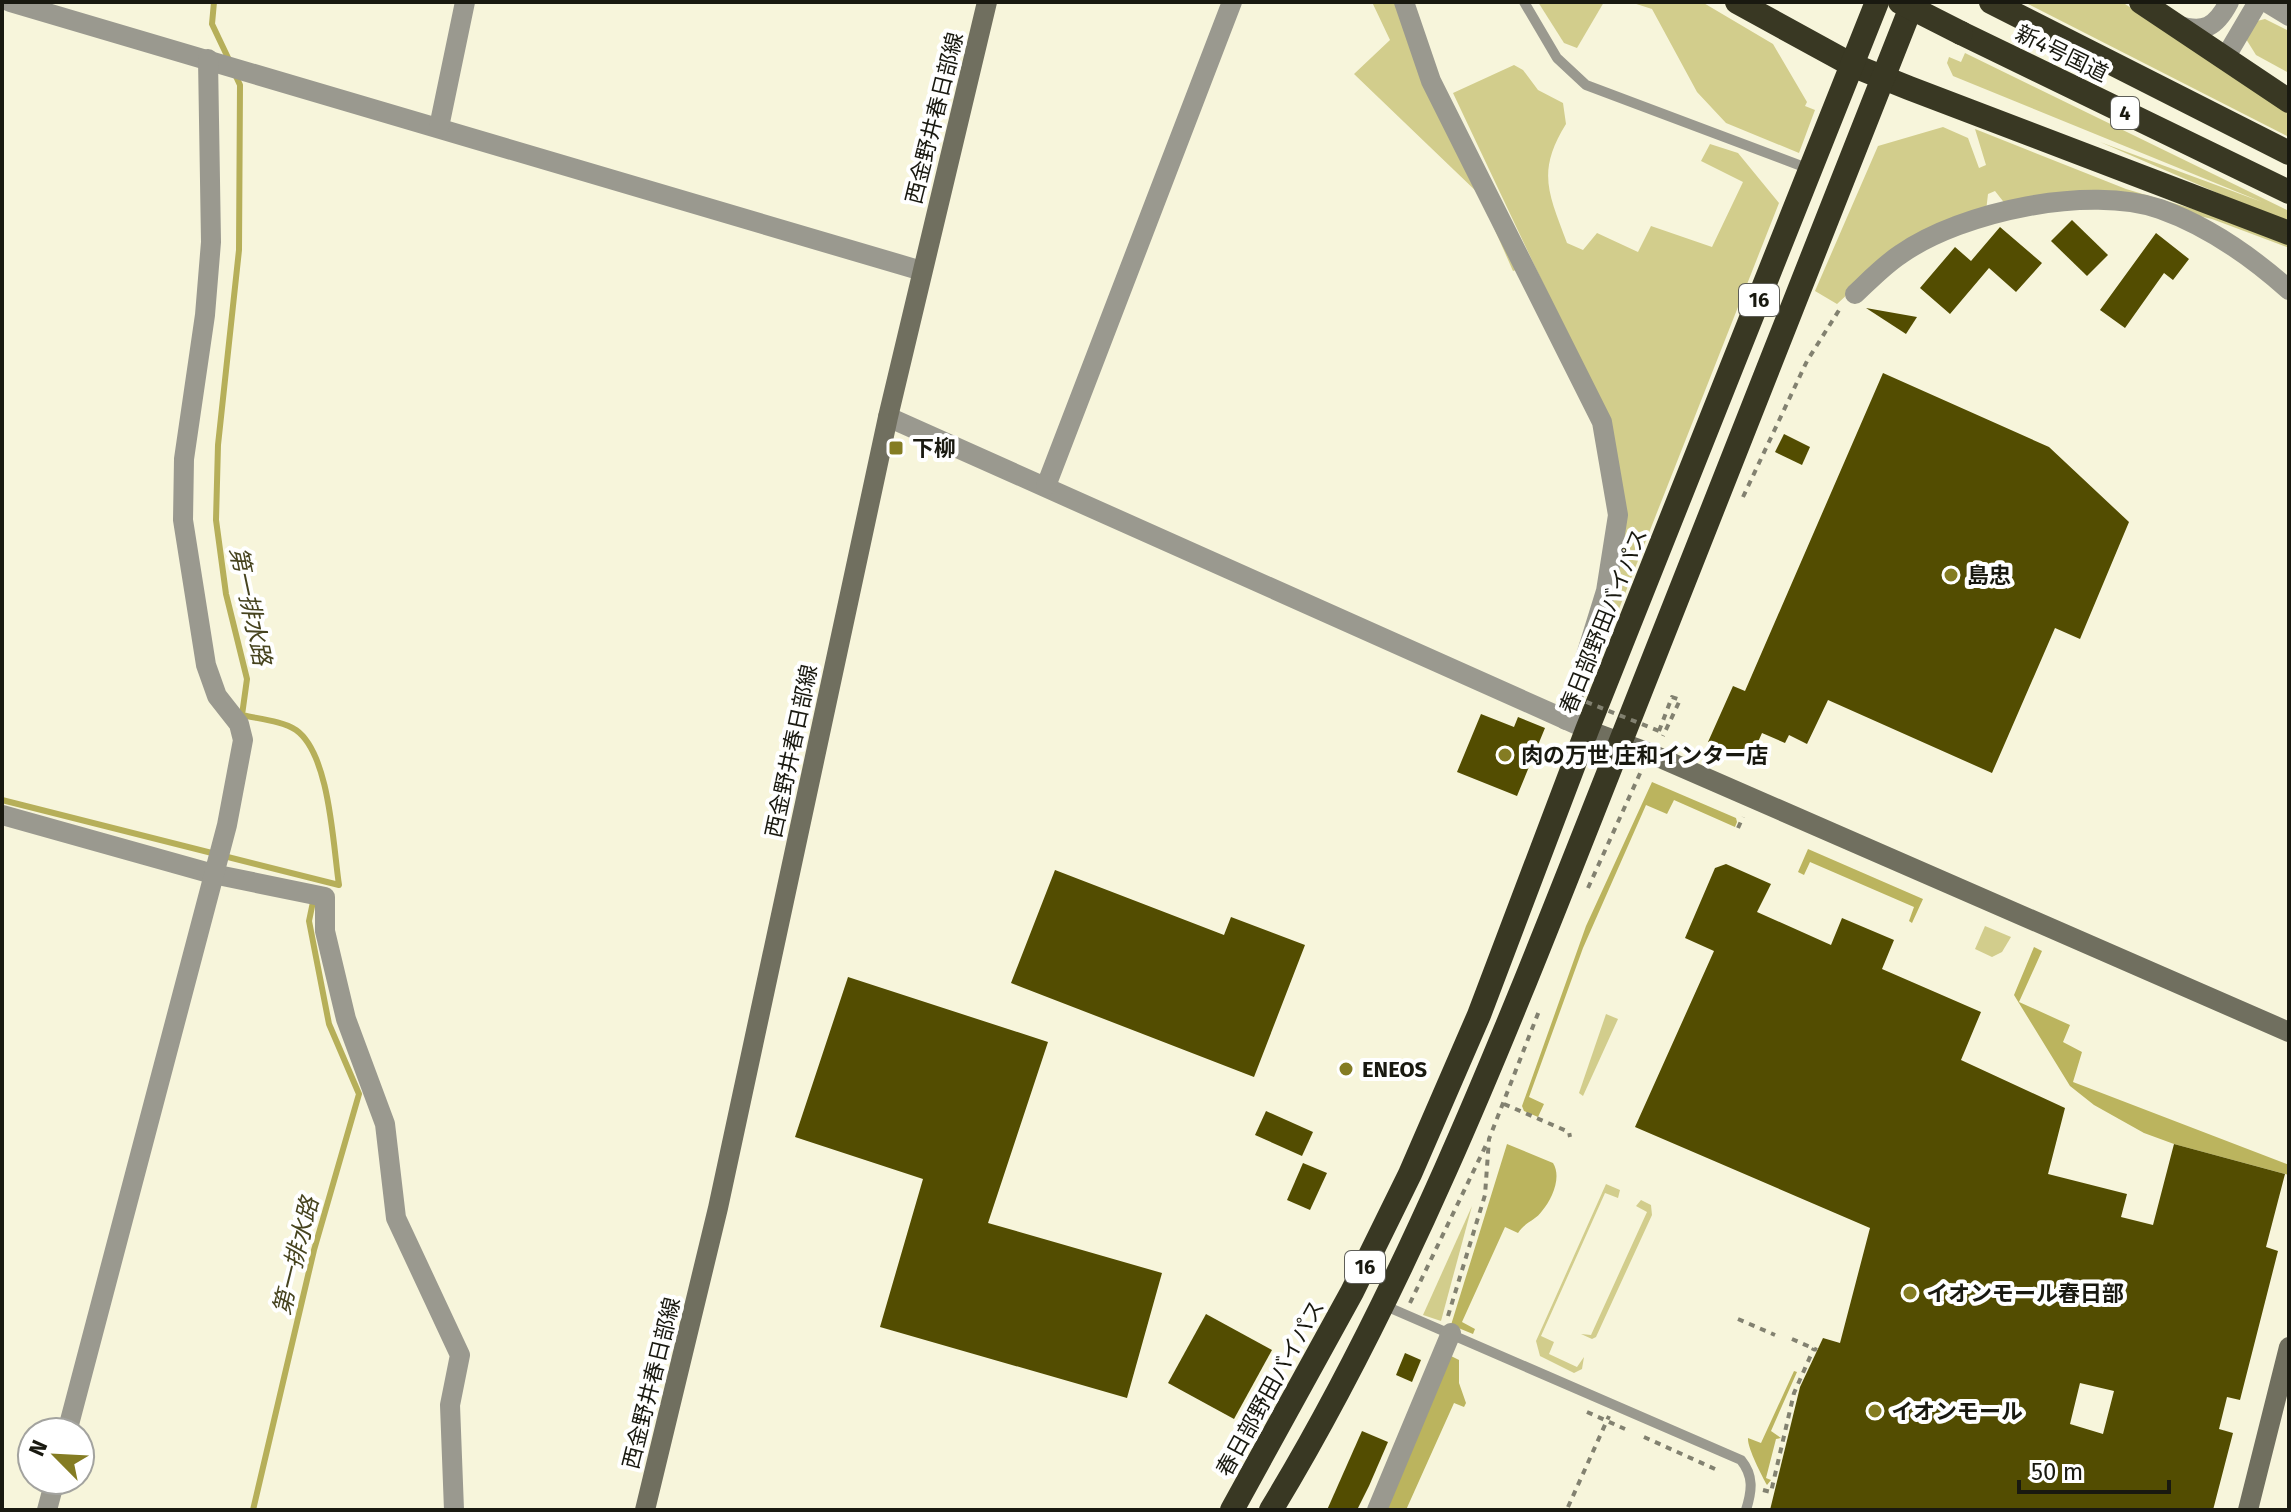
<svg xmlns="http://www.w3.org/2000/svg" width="2291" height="1512" font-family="'Fira Sans','Noto Sans JP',sans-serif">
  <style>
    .green { fill: #d2cd8c }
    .forest { fill: #bbb45e }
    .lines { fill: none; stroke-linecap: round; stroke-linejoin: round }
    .stream { stroke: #b6af59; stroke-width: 6 }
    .building { fill: #534d01; fill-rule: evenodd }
    .path { stroke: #828170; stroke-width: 4; stroke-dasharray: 6 6; stroke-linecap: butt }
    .lane { stroke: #9a998f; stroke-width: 10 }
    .street { stroke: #9a998f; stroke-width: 20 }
    .secondary { stroke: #706f5f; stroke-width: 20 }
    .highway { stroke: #393823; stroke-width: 24 }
    .path-bridge { stroke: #828170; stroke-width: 4; stroke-dasharray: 6 6; stroke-linecap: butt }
    .highway-bridge { stroke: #393823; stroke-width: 24 }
    .poi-dot { fill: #847c23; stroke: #fff; stroke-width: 3 }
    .labels { text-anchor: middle; stroke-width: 8; stroke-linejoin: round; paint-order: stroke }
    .shield { fill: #fff; stroke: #5e5e58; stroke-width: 2 }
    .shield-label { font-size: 20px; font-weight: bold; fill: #191910 }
    .street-label { font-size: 22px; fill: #191910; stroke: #fff }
    .poi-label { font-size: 22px; font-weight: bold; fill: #191910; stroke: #fff; text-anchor: start }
    .water-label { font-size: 24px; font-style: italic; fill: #46431e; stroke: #fff }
  </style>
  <rect width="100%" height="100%" fill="#f7f5db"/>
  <g class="green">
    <polygon points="1372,2 1398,2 1519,269 1513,271 1479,194 1354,74 1390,40"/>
    <polygon points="1538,2 1604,2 1577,48 1564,43"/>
    <polygon points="1630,2 1702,2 1773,44 1807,102 1805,106 1815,110 1799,153 1726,123 1697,92 1652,9"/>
    <polygon points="2024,2 2122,2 2289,111 2289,137"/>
    <polygon points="2265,19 2289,31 2289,73 2256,55 2246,39 2257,21"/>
    <polygon points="1965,53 2289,211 2289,224 2100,142 2262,202 1953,76 1947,63 1949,57 1961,62"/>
    <path d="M1514,65L1523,70L1538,90L1563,103L1566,124C1536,172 1549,194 1567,243L1583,250L1597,233L1638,252L1651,226L1712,247L1743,182L1701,161L1710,144L1738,153L1779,203L1587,690L1581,692L1613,525L1583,368L1453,93Z"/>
    <polygon points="1943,127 1968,138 1979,168 1986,165 1975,129 2126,189 2210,214 2289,245 2289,248 2212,219 2154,205 2006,205 1995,191 1988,194 1986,211 1863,280 1837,304 1815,291 1878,146"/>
    <polygon points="1985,926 2011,937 2002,952 1992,957 1975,949"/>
    <polygon points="1606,1014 1618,1019 1583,1096 1579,1093"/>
    <polygon points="1606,1184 1620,1190 1618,1198 1605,1193 1541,1336 1554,1342 1549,1354 1577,1367 1584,1357 1582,1369 1574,1373 1540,1356 1536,1341"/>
    <polygon points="1641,1200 1651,1205 1652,1215 1596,1337 1592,1339 1581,1334 1591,1335 1647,1212 1636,1206"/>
    <polygon points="1472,1206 1441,1321 1423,1315"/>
  </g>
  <g class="forest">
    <polygon points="1652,782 1736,818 1737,822 1735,827 1674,800 1667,814 1646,805 1583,948 1529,1097 1544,1104 1538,1117 1524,1111 1522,1106 1586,926"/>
    <polygon points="1808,849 1923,899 1912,923 1909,921 1914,907 1810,862 1804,875 1798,872"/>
    <polygon points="2034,947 2042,951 2019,1002 2070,1025 2063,1042 2082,1052 2073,1082 2289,1165 2289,1175 2174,1144 2144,1133 2094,1105 2070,1086 2014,995"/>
    <path d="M1507,1144L1553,1163C1562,1177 1552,1199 1542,1211C1536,1220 1525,1222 1518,1233L1505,1227L1462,1322L1475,1329L1473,1334L1451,1325Z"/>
    <polygon points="1451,1356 1459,1360 1459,1383 1466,1403 1464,1407 1454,1403 1406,1510 1384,1510"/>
    <path d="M1794,1371L1797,1372L1771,1431L1781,1438L1776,1439L1766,1478L1771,1480L1767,1485C1762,1476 1747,1447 1748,1438L1761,1443Z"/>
  </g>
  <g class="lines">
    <g class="stream">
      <polyline points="214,2 212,24 230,62"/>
      <path d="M2,800L339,885C333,846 330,754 296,730C282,721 259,719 242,715L247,679L226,594L216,520L218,445L239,250L240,85L234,72"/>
      <polyline points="253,1510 314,1250 359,1094 329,1024 309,921 314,897"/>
    </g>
  </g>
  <g class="building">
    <polygon points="2072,220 2108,255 2087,276 2051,241"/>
    <polygon points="2000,227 2042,263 2016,292 1989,268 1950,314 1920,288 1955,247 1971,261"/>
    <polygon points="2156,233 2189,259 2173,280 2164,273 2125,328 2100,310"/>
    <polygon points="1866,308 1917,317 1906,334"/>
    <polygon points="1883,373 2049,447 2129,522 2080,639 2055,628 1992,773 1828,700 1807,744 1789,735 1785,743 1762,733 1750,760 1708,742 1733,686 1745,691"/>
    <polygon points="1784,434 1810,447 1802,465 1775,452"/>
    <polygon points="1481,714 1514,727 1518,717 1545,728 1517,796 1457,772"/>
    <path d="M1726,864L1771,884L1757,912L1831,945L1842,918L1894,940L1882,969L1981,1012L1961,1060L2065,1108L2048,1174L2127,1194L2121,1217L2153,1225L2174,1144L2285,1174L2266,1247L2278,1251L2240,1400L2227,1397L2219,1429L2233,1433L2213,1510H1770L1800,1387L1823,1338L1840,1343L1870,1228L1635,1127L1714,951L1685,938L1715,868ZM2080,1383L2114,1391L2103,1434L2070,1424Z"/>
    <polygon points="1055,870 1224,935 1231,917 1305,945 1254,1077 1011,983"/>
    <polygon points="848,977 1048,1042 988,1223 1162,1273 1127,1398 880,1327 923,1179 795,1137"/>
    <polygon points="1266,1111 1313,1132 1302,1156 1255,1135"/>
    <polygon points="1303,1163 1327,1173 1310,1210 1287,1200"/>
    <polygon points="1206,1314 1272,1350 1234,1419 1168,1383"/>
    <polygon points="1405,1353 1421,1360 1412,1382 1396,1375"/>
    <polygon points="1362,1431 1388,1442 1369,1486 1357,1510 1327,1510"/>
  </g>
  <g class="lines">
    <g class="path">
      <polyline points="1743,497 1807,361 1841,307"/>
      <polyline points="1659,731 1672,697 1680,700 1663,736"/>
      <polyline points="1738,828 1743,817"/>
      <polyline points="1588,888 1642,769"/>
      <polyline points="1504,1104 1569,1132 1570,1137"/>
      <polyline points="1410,1303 1488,1141"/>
      <polyline points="1448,1316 1485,1195 1489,1139 1539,1011"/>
      <polyline points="1738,1319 1775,1335"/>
      <polyline points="1792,1339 1817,1350"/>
      <polyline points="1587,1412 1625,1429"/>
      <polyline points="1644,1437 1715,1469"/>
      <polyline points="1763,1490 1771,1492 1794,1393 1814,1348"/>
      <polyline points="1568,1507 1609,1416"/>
    </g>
    <g class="lane">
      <polyline points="1524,2 1557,58 1586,85 1812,170"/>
      <path d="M1381,1304L1741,1460C1754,1476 1752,1491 1746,1510"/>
    </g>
    <g class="street">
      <polyline points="10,2 922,271"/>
      <polyline points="1404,2 1431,81 1602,422 1618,515 1606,591 1566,720"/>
      <polyline points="2266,2 2289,16"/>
      <path d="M2177,25C2204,34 2216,27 2229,2"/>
      <polyline points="2225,58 2258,2"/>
      <polyline points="439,127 465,2"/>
      <path d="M1855,294C1870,280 1884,265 1901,254C1963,211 2089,185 2160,209C2208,226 2252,257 2289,290"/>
      <polyline points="888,417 1578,725"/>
      <polyline points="1046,486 1232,2"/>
      <polyline points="2,815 213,874 325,897 325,931 346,1019 385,1124 396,1218 460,1355 450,1405 454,1510"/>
      <polyline points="67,1432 227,825 243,740 239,724 217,696 206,665 183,520 184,459 205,315 211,242 208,59"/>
      <polyline points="47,1510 55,1480"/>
      <polyline points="1377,1510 1451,1333"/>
    </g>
    <g class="secondary">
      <polyline points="1587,730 1649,753 2289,1032"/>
      <polyline points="645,1510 718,1208 888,417 987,2"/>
      <polyline points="2248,1510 2289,1347"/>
    </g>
    <g class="highway">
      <polyline points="1737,2 1852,65 1909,88 2289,233"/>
      <polyline points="1991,2 2289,153"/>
      <polyline points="2141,2 2289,101"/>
      <polyline points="1961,33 2289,192"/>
      <polyline points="1232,1510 1352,1292 1410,1174 1479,1015 1587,730 1877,2"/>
      <path d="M1271,1510C1405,1289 1503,1039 1598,799C1704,534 1807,267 1913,2"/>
    </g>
    <polyline class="path-bridge" points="1564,693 1659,731"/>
    <polyline class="highway-bridge" points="1900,2 1961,33"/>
  </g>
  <g class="poi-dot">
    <rect x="888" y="440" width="16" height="16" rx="4"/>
    <circle cx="1951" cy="575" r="8"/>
    <circle cx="1505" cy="755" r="8"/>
    <circle cx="1346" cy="1069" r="8"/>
    <circle cx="1910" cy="1293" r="8"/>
    <circle cx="1875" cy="1411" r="8"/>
  </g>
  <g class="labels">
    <g class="shield">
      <rect x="2111" y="97" width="28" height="32" rx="6"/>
      <rect x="1739" y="284" width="40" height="32" rx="6"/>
      <rect x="1345" y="1251" width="40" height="32" rx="6"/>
    </g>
    <g class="shield-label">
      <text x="2125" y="120">4</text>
      <text x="1759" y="307">16</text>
      <text x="1365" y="1274">16</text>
    </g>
    <g class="street-label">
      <text transform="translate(2062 53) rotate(26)" y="8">新4号国道</text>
      <text transform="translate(934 118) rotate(-76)" y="8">西金野井春日部線</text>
      <text transform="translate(1603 621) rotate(-68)" y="8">春日部野田バイパス</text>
      <text transform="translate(791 751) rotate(-78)" y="8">西金野井春日部線</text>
      <text transform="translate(651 1383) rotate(-76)" y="8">西金野井春日部線</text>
      <text transform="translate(1270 1388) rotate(-61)" y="8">春日部野田バイパス</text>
    </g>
    <g class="poi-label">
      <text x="912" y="456">下柳</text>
      <text x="1967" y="583">島忠</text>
      <text x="1521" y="763">肉の万世 庄和インター店</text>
      <text x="1362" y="1077">ENEOS</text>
      <text x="1926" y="1301">イオンモール春日部</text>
      <text x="1891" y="1419">イオンモール</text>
    </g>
    <g class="water-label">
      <text transform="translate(250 606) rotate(78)" y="8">第一排水路</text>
      <text transform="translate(296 1256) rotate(-76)" y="8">第一排水路</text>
    </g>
  </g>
  <rect width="2291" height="1512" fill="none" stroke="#191910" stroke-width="8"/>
  <g transform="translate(56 1456) rotate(294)"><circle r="38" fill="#ffffff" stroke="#a3a39f" stroke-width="2"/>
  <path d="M0-6L14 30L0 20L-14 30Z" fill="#847c23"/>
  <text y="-12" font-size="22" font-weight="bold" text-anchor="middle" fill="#191910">N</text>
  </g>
  <path d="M2019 1480v12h150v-12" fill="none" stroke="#191910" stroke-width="4"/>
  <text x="2031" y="1480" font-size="24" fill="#191910" stroke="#ffffff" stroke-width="6" paint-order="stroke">50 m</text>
</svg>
